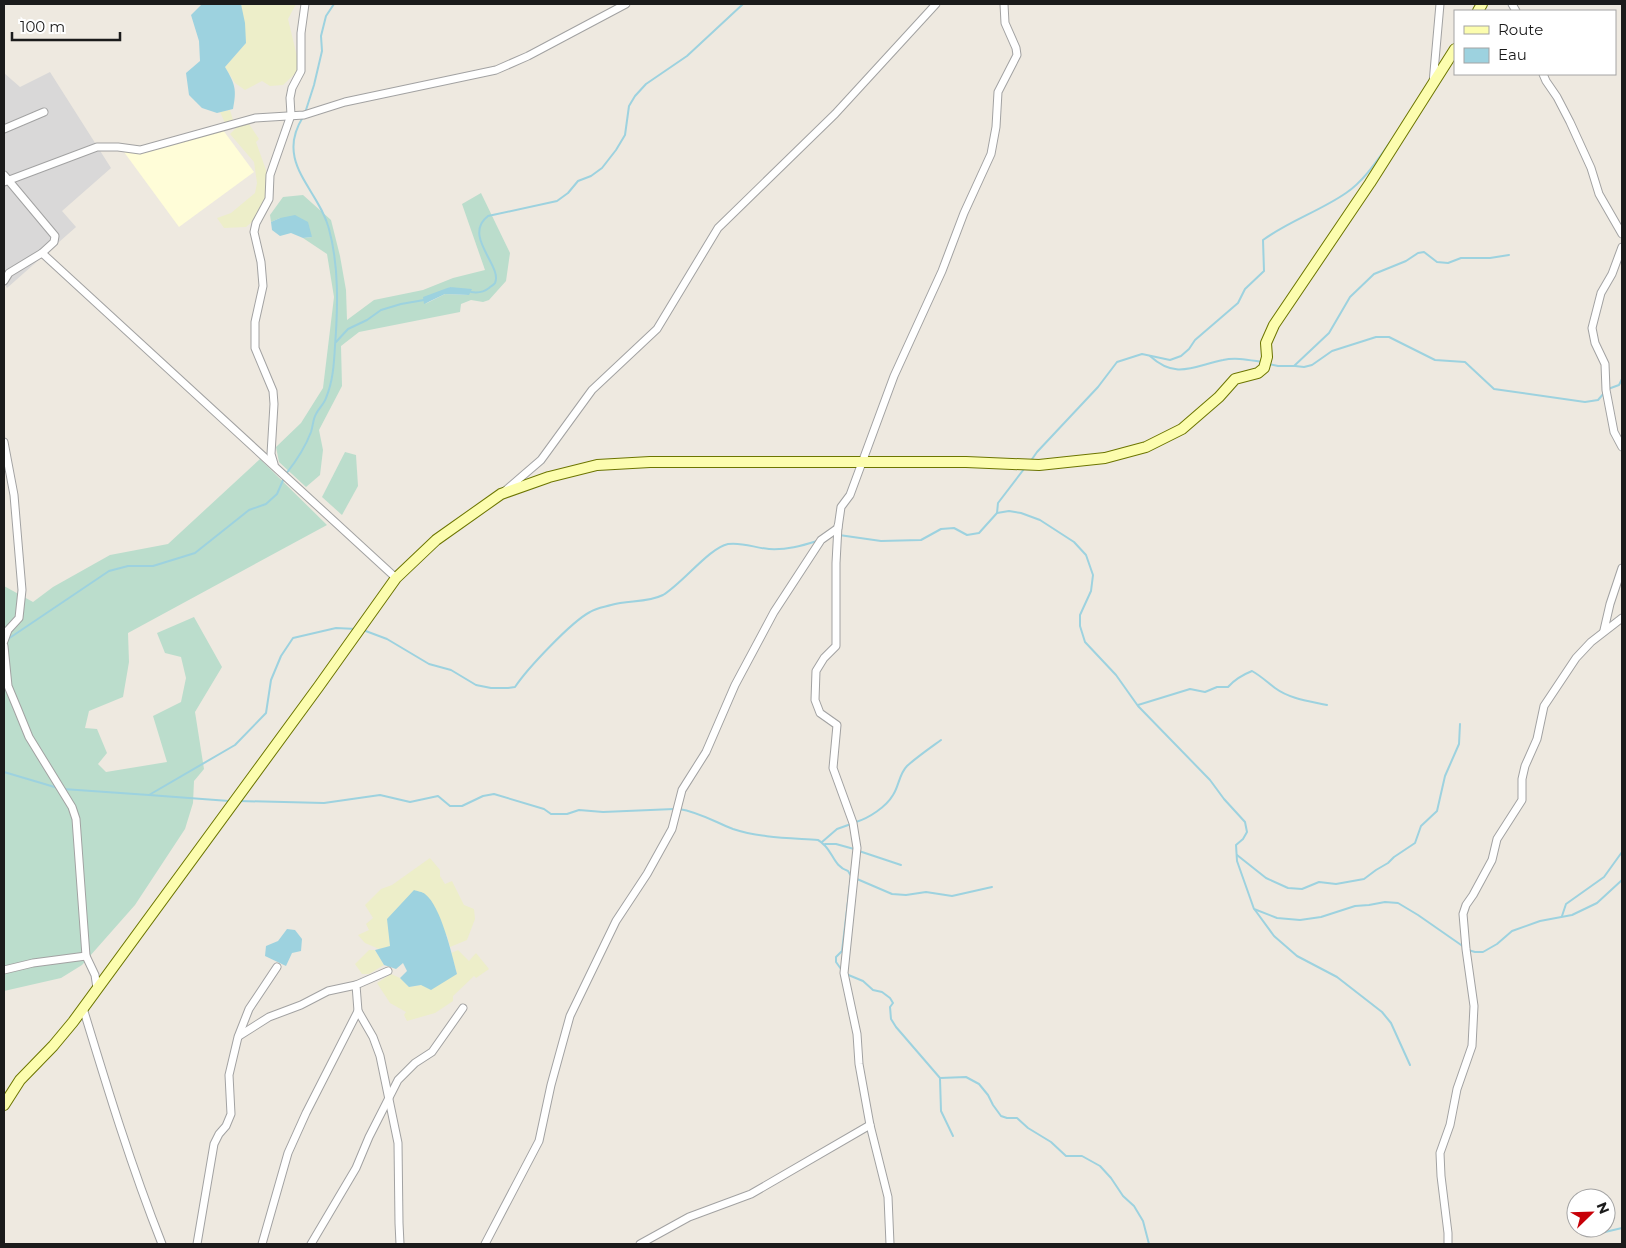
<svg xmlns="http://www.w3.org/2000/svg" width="1626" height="1248" font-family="Montserrat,sans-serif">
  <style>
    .residential { fill: #d9d8d8 }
    .education { fill: #fffdd8 }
    .farmland { fill: #edeec9 }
    .wetland { fill: #bdc; fill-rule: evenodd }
    .water { fill: #9dd2df }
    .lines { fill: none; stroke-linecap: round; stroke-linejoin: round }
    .stream { stroke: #9dd2df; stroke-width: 2 }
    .street-casing { stroke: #a2a2a2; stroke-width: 9 }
    .secondary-casing { stroke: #6c7500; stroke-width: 12 }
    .street { stroke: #fff; stroke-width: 7 }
    .secondary { stroke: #fcfdae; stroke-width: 10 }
  </style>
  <rect width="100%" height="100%" fill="#eee9e0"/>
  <polygon class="residential" points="50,72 111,168 62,211 76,227 7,288 4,283 4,73 20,87"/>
  <polygon class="education" points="220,126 254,172 179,227 124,152"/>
  <g class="farmland">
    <polygon points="241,4 296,4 288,19 300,69 283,85 270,86 262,81 245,90 235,83 225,67 246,43"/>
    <polygon points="230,110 233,120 225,123 220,112"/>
    <polygon points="249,124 259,139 256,142 266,170 268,188 266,200 253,221 246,227 224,228 217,218 231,213 255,193 257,183 254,162 230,134 239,125"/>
    <polygon points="430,858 440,870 440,876 445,884 452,881 464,905 474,909 475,919 467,940 450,947 447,935 379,949 365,943 358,935 369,930 366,924 373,918 365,905 381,889 392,885"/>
    <polygon points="369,950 375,950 384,965 369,974 362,974 355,964"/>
    <polygon points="458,950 469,961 476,953 489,969 476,978 474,976 453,996 453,1001 435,1013 407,1021 404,1015 406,1012 390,1003 377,983 391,974 400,978 409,987 421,985 457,974 451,953"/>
  </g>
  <g class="wetland">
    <path d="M481,193L510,253L506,281L489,300L483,302L471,300L461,304L460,312L359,332L341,346L342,386L319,430L323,450L320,475L306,487L279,462L276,447L301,423L323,388L334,297L327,254L303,238L312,237L280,218L271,222L270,215L283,197L303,195L331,220L340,256L346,290L347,320L374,300L423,290L453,278L485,270L462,204ZM450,287L469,295L445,294L425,304Z"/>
    <polygon points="345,452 356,455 358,486 342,515 322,497"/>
    <polygon points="260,459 327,525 128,633 129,662 123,697 89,711 85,728 97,729 107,753 98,764 106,772 167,762 153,716 181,702 186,678 181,657 165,653 157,633 194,617 222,667 195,712 204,769 194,781 193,803 185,829 135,905 82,965 61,978 4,991 4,586 33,602 53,587 110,555 168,544"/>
  </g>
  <g class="water">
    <path d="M202,4H241L245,23L246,43L225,67C235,84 237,89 233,109L217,113L202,108L189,95L186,73L200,61L199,41L191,15Z"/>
    <polygon points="295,215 308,222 312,237 303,238 291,233 280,236 272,230 271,222 280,218"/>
    <polygon points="450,287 472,289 469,295 445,294 424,304 423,297"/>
    <path d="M414,890C417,891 423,892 425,894C441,906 452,955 457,974L431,990L421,985L409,987L400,978L407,971L403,963L396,969L384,965L375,950L390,946L387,919Z"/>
    <polygon points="287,929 295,930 302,939 301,951 292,953 286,966 265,956 266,946 278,941"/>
  </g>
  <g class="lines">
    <g class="stream">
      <polyline points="305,113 314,85 322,51 321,36 326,16 334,4"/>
      <path d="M471,292C477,293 484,292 489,288C491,286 494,285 495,283C503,266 462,236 488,216L557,201L568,193L578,181L591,176L602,168L616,150L625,135L629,106L635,96L646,84L687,56L743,4"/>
      <polyline points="336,342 348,329 367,320 381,310 401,304 424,300"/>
      <path d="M1150,356C1176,380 1194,366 1223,360C1236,357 1249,360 1262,362"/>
      <polyline points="1269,364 1278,366 1294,366 1329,333 1350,297 1374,274 1406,261 1418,253 1424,252 1437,262 1448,263 1461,258 1490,258 1509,255"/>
      <polyline points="1295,366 1304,367 1312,365 1332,351 1376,337 1389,337 1435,360 1465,362 1494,389 1585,402 1598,400 1605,392"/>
      <polyline points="1608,389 1619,385 1622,379"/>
      <path d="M1030,462L1037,452L1098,387L1117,362L1142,354L1170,360L1181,356L1189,349L1195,340L1238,303L1245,289L1264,271L1263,240C1289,221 1320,211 1346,193C1365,180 1378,159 1391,141"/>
      <path d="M286,474C297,460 305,448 311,432C313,426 313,419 316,414C319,408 324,404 326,398C333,381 334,364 335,346C338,307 339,266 329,229C319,189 274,163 303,117"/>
      <polyline points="997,513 998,503 1024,469"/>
      <polyline points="839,535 881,541 921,540 941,529 954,528 967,535 979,533 997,513 1009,511 1021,513 1040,520 1074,542 1086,555 1093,575 1091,591 1080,615 1080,626 1085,642 1116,675 1138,706 1210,780 1224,799 1245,822 1247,832 1243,839 1236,845 1237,861 1254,909 1277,918 1300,920 1321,917 1355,906 1369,905 1385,902 1398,903 1418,915 1464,947"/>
      <path d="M363,630L387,639L429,664L451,670L476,685L491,688H508L515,687C527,669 571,622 590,612C596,608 604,607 611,605C628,600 647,603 663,595C683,583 709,548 728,544C743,542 755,548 769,549C787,550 801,546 817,541"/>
      <polyline points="8,639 109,571 128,566 153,566 195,553 249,510 266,504 277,494 284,478"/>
      <path d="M1138,705L1190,689L1205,692L1217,687H1228C1235,679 1242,675 1252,671C1261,676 1267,682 1275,688C1290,699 1309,701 1327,705"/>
      <polyline points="4,772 58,788"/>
      <polyline points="63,789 149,795 235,745 266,713 271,680 281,656 293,638 336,628 356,629"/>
      <polyline points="149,795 229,801"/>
      <polyline points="239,801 324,803 380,795 410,802 438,796 450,806 462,806 483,796 494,794 544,809 551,814 567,814 579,810 603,812 674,809"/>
      <path d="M679,809C699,812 715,822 733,829C760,838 791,838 818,840C833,848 832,866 848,871L851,876L842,951L836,957V962L841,969"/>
      <path d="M856,822C869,818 886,807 893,795C899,786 899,774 907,766C917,757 930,748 941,740"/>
      <polyline points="822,842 837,829 851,824"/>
      <polyline points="825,844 836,844 854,849"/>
      <polyline points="859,851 901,865"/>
      <polyline points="1237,855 1266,878 1288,888 1302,889 1319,882 1336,884 1364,879 1376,870 1388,863 1394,857 1415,843 1421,826 1437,811 1445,776 1459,744 1460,724"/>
      <polyline points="857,879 892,894 906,895 926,892 952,896 992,887"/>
      <polyline points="1255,910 1274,936 1297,956 1337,977 1382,1012 1391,1023 1410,1065"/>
      <polyline points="1562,916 1566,904 1604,877 1622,852"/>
      <polyline points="1468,950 1475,952 1483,952 1497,944 1512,931 1540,921 1572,915 1597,903 1622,880"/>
      <polyline points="846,974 863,981 873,990 882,992 890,998 893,1003 890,1007 891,1019 896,1027 940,1078 966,1077 979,1084 988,1095 993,1105 1001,1116 1007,1118 1017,1118 1028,1128 1051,1142 1066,1156 1082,1156 1100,1166 1111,1178 1123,1196 1134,1206 1143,1221 1149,1244"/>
      <polyline points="940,1079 941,1111 953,1136"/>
      <polyline points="1569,1206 1576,1213"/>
      <polyline points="1597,1228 1605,1232 1622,1228"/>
    </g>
    <g class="street-casing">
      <g id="street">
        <polyline points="1512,4 1516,11"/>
        <polyline points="1543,74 1546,81 1557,97 1570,122 1591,168 1599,194 1622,234"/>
        <polyline points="1433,83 1440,4"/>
        <polyline points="4,129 44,112"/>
        <polyline points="4,175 55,236 54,242 42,253"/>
        <polyline points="4,182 97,147 118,147 140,150 255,118 304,115 345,102 496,70 528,56 626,4"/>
        <polyline points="1622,247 1612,274 1601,293 1592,328 1595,343 1605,364 1606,390 1614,432 1622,447"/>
        <polyline points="4,281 9,273 42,253 396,578"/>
        <polyline points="4,442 14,495 22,590 19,618 8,630 4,641"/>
        <polyline points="274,464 271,454 274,404 273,391 255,348 255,322 263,286 261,262 254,232 256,223 269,199 270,175 291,115 290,98 292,88 301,71 301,33 305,4"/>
        <polyline points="505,491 541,460 592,390 657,329 718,228 835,114 936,4"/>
        <polyline points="838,526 836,563 836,646 824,658 816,671 815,700 820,713 837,725 833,768 853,823 857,848 844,973 857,1034 859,1064 870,1125 888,1197 890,1244"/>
        <polyline points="1604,630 1610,604 1622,568"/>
        <polyline points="4,646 8,686 18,710 29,737 72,807 76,819 86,956 95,975 97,988"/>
        <polyline points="4,970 33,963 86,956"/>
        <path d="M83,1008C107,1087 131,1166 162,1244"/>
        <polyline points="358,1011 373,1037 380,1056 398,1143 399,1223 400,1244"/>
        <polyline points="239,1036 269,1017 301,1005 328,991 356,985"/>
        <polyline points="197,1244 214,1144 219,1134 226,1126 231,1114 229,1075 238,1037 249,1009 277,967"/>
        <polyline points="262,1244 288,1153 306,1113 358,1011 356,985 388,971"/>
        <polyline points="311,1244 356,1168 369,1137 398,1080 415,1063 432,1052 463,1008"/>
        <polyline points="485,1244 539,1141 551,1085 570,1016 616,921 647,874 672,829 682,790 706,752 735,685 774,612 821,540 838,528 841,507 850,495 894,376 942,271 964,213 991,154 996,127 998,92 1017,55 1016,48 1005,23 1004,4"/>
        <polyline points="640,1244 689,1217 751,1194 870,1125"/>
        <polyline points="1448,1244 1448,1233 1441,1176 1440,1153 1450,1125 1457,1089 1472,1046 1474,1006 1466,949 1463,914 1466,905 1473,895 1492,860 1497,839 1522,800 1522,779 1525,766 1537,739 1544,706 1576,658 1591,642 1622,618"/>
      </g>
    </g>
    <g class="secondary-casing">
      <g id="secondary">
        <polyline points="1478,11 1482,4"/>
        <polyline points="4,1105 20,1080 53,1046 73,1022 319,686 396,578 436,540 501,494 549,477 597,465 650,462 966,462 1039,465 1105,458 1146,447 1182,429 1219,397 1235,379 1258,373 1264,368 1267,357 1266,343 1274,325 1370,183 1455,49"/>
      </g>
    </g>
    <use href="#street" class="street"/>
    <use href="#secondary" class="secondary"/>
  </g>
  <rect width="1626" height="1248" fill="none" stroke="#1b1b1b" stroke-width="10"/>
  <rect x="1454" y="10" width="162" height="65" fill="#ffffff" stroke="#a4a4a4"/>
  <rect x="1464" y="26" width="25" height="8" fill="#fcfdae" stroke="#a4a4a4"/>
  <text x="1498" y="35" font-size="15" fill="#1b1b1b">Route</text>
  <rect x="1464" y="48" width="25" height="15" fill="#9dd2df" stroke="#a4a4a4"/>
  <text x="1498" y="60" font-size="15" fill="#1b1b1b">Eau</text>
  <g transform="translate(1591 1213) rotate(67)"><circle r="24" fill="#ffffff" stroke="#a4a4a4"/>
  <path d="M0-4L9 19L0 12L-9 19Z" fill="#c70008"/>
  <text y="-8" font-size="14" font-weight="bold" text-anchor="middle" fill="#1b1b1b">N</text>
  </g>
  <path d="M12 32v8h108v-8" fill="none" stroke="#1b1b1b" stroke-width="2.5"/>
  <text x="20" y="32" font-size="15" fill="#1b1b1b" stroke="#ffffff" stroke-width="4" paint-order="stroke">100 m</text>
</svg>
